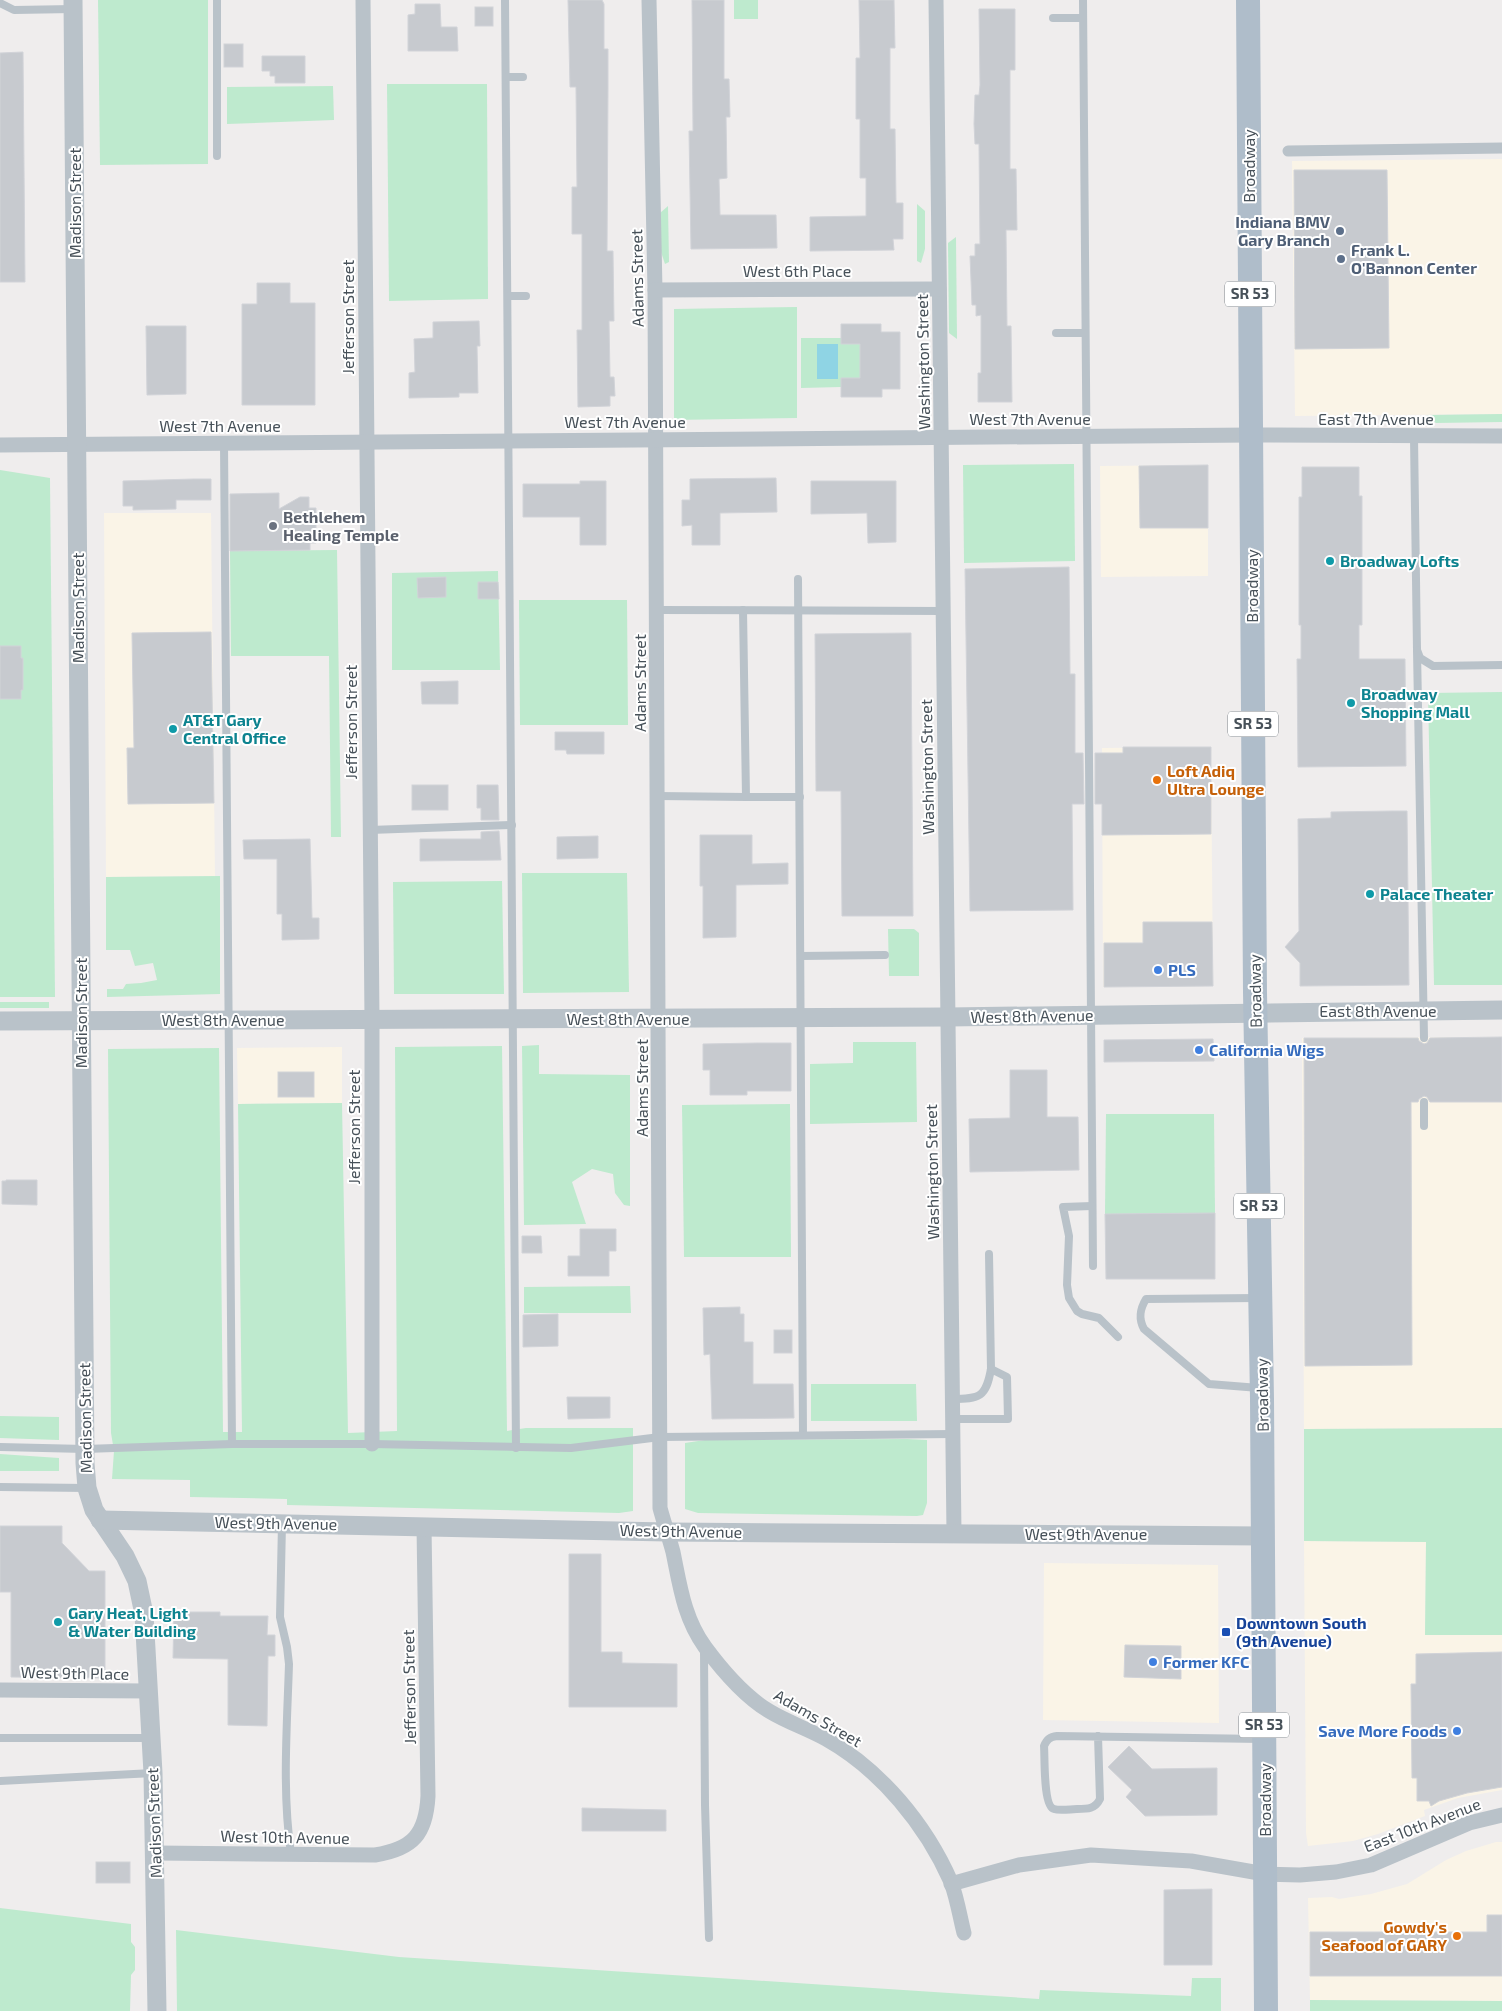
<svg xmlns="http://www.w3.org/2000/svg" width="1502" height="2011" font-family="'Exo 2',sans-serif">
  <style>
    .commercial { fill: #faf4e7 }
    .green { fill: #beeace }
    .water { fill: #8fd4e4 }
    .building { fill: #c7cacf; stroke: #d1d3d8 }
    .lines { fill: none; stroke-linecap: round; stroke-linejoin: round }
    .service { stroke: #b9c2c9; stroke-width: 8 }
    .pedestrian { stroke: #b9c2c9; stroke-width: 11 }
    .minor { stroke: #b9c2c9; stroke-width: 15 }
    .tertiary { stroke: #b9c2c9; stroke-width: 19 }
    .primary { stroke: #afbdca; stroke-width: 24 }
    .service-dot { fill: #5c6f8a; stroke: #fff; stroke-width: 2 }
    .worship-dot { fill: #6b7280; stroke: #fff; stroke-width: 2 }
    .culture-dot { fill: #0f9aa8; stroke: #fff; stroke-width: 2 }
    .food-dot { fill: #e8710a; stroke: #fff; stroke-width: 2 }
    .shop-dot { fill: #3f7fe0; stroke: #fff; stroke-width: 2 }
    .transit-dot { fill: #1a4fb4; stroke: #fff; stroke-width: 2 }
    .labels { text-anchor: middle; stroke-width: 4; stroke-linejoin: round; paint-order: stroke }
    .shield { fill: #fff; stroke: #7e858b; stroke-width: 1 }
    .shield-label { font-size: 15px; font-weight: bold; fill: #475159 }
    .street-label { font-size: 16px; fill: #475159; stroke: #fff }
    .service-label { font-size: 16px; font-weight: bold; fill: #4e5e75; stroke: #fff; text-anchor: end }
    .worship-label { font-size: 16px; font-weight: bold; fill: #5b616d; stroke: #fff; text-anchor: start }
    .culture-label { font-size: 16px; font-weight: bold; fill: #0d838f; stroke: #fff; text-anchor: start }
    .food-label { font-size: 16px; font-weight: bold; fill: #c56008; stroke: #fff; text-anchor: start }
    .shop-label { font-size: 16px; font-weight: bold; fill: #366cbe; stroke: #fff; text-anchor: start }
    .transit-label { font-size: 16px; font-weight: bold; fill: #164399; stroke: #fff; text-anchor: start }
  </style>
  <rect width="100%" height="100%" fill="#efeded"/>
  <g class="commercial">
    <polygon points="1502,159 1502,414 1295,416 1292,161"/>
    <polygon points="1208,465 1208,576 1101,577 1100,466"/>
    <polygon points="104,513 211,513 215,876 106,877"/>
    <polygon points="1211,747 1213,986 1103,987 1102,748"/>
    <polygon points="1502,1037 1502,1428 1304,1429 1302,1038"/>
    <polygon points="342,1047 342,1103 238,1104 237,1048"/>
    <polygon points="1304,1541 1426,1542 1425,1635 1502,1635 1502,1790 1458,1798 1424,1810 1425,1816 1378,1834 1353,1841 1308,1846 1306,1833"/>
    <polygon points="1044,1563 1218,1565 1219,1723 1043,1720"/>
    <polygon points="1496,1842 1502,1842 1502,2001 1310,2000 1308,1898 1332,1897 1339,1899 1371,1894 1407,1884 1446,1860 1466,1851"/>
  </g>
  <g class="green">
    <polygon points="98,0 208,0 208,164 100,165"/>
    <rect x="734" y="0" width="24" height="19"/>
    <polygon points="387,84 487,84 488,299 389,301"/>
    <polygon points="333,86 334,120 227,124 227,87"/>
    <polygon points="917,204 925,211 925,249 921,263 917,261"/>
    <polygon points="668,206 669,262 665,264 661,252 660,213"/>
    <polygon points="956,237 957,339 949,333 948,243"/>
    <polygon points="797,307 797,418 674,420 674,309"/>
    <polygon points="801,338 841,338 841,344 860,344 860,378 841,387 801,388"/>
    <polygon points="1502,414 1502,422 1436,423 1427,417 1427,415"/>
    <polygon points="1074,464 1075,561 964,563 963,465"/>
    <polygon points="0,470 50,478 55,997 0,997"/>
    <polygon points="337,550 341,837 331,837 329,656 231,656 230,551"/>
    <polygon points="498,571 500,670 392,670 392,573"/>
    <polygon points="519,600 627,600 628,725 520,725"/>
    <polygon points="1502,692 1502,985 1434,985 1428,693"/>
    <polygon points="522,873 627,873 629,992 523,993"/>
    <polygon points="220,876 220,994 107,997 107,989 123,989 126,984 141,983 157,980 153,963 135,966 130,950 106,950 106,877"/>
    <polygon points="502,881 504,994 394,994 393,882"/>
    <polygon points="888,929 914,929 919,933 919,976 889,976"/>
    <rect x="0" y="1002" width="49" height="6"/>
    <polygon points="853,1042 916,1042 917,1122 810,1124 810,1064 853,1063"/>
    <polygon points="539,1045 539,1074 630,1075 630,1206 624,1205 615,1193 613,1174 592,1169 572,1182 586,1224 524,1225 522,1046"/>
    <polygon points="502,1046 507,1431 526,1428 633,1428 633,1511 619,1513 287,1505 287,1499 190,1497 190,1480 112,1479 114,1451 111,1433 108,1049 219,1048 223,1432 242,1432 238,1104 342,1103 348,1433 397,1431 395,1047"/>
    <polygon points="790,1104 791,1257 684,1257 682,1105"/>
    <polygon points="1106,1114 1214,1114 1215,1213 1105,1214"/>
    <polygon points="630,1286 631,1313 524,1313 524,1287"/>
    <polygon points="811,1384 916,1384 917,1421 811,1421"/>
    <polygon points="0,1416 59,1417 59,1440 0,1438"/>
    <polygon points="1502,1428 1502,1635 1425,1635 1426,1542 1304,1541 1304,1429"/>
    <polygon points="907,1439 927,1440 927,1503 923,1515 917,1516 698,1513 685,1509 685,1443 705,1440"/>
    <polygon points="0,1454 59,1458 59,1471 0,1471"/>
    <polygon points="0,1908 131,1924 131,1942 135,1947 135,1970 131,1975 130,2011 0,2011"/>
    <polygon points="176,1930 399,1957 1039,1999 1040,1990 1191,1996 1192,1978 1221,1978 1221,2011 177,2011"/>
    <polygon points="1310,2000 1502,2001 1502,2011 1310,2011"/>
  </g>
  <rect class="water" x="817" y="344" width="21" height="35"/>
  <g class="building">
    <polygon points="568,0 602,0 604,4 604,49 608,49 608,86 607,251 613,251 614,321 609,321 610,377 614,377 615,396 610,396 610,406 578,407 577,330 582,330 582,234 572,234 572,187 577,187 576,87 570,87"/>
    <polygon points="692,0 724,0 724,79 729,79 730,117 726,117 727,178 719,179 720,215 776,215 777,248 691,249 689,131 693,131"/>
    <polygon points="859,0 894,0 895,48 890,48 890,129 895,129 896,203 903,203 903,239 893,239 894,250 810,251 810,217 866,216 866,178 860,178 860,119 856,119 856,58 860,58"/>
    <polygon points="415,4 440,4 441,27 457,27 458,51 408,51 408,15 415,14"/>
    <rect x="475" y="7" width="18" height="19"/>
    <polygon points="979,9 1015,9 1015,70 1010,70 1010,169 1016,169 1017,230 1006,230 1007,326 1011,326 1012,402 978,402 978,373 981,373 981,315 976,316 976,305 972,305 970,256 975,256 975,244 980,244 979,144 975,144 974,124 975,95 979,95 980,85"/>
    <rect x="224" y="44" width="19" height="23"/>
    <polygon points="23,52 25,282 0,282 0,53"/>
    <polygon points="262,56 305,56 305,83 275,83 275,76 270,76 270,71 262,71"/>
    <polygon points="1294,170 1387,170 1389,348 1295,349"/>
    <polygon points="257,283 290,283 290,303 315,303 315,405 242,405 242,304 257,304"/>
    <polygon points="479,321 480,346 477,346 478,393 459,393 459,397 409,398 409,373 415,372 414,339 433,338 433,322"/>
    <polygon points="841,324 881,324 881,332 900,332 900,389 882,389 882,397 841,397 841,378 860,378 860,344 841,344"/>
    <polygon points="146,326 186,326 186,394 147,395"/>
    <polygon points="1208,465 1208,528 1140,528 1139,466"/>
    <polygon points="1302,467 1359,467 1359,496 1362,496 1362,625 1359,625 1359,659 1405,659 1406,766 1298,767 1297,659 1301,659 1301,625 1299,625 1299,497 1302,497"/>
    <polygon points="776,478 777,512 720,513 720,545 692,545 692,525 682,526 682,500 690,500 690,479"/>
    <polygon points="194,479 211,479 211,500 176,500 176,509 133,510 133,506 123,506 123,481"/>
    <polygon points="580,481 606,481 606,545 580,545 580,517 523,517 523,484 580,484"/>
    <polygon points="811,481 896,481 896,542 868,543 867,513 811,514"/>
    <polygon points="279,493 279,509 300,497 309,497 309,508 316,508 316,543 310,543 310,550 230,551 230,494"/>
    <polygon points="1069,567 1070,674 1075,674 1075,753 1083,753 1084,804 1072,804 1073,910 970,911 965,569"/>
    <polygon points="446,577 446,597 418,598 417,578"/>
    <polygon points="478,582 498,582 499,599 478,599"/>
    <polygon points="211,632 214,803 128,804 127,748 134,748 132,633"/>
    <polygon points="911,633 913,916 842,916 841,791 816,791 815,634"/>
    <polygon points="0,646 21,646 21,658 23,658 23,690 21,690 21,699 0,699"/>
    <polygon points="458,681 458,704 422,704 421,682"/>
    <polygon points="555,732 604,732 604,754 567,754 566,750 555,750"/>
    <polygon points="1123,747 1211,747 1211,834 1102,835 1102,804 1095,804 1095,753 1123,753"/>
    <rect x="412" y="785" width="36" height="25"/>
    <polygon points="477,785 498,785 499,820 481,820 481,808 477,808"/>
    <polygon points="1393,811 1407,811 1409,985 1300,986 1300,963 1285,947 1299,931 1298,819 1331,818 1331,812"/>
    <polygon points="499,831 501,860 420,861 420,839 481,839 481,832"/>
    <polygon points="700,835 752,835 752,864 788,863 788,884 736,885 736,937 703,938 703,886 700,886"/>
    <polygon points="598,836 598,858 557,859 557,837"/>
    <polygon points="310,839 312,918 319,918 319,939 282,940 282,914 277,914 277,859 244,859 243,840"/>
    <polygon points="1143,922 1212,922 1213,986 1104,987 1104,943 1143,943"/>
    <polygon points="1502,1037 1502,1102 1430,1102 1427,1097 1424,1096 1419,1099 1418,1102 1411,1102 1412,1365 1305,1366 1304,1038 1418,1038 1419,1041 1424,1044 1427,1043 1430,1038"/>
    <polygon points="1213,1039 1214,1061 1104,1062 1104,1040"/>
    <polygon points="758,1043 791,1043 791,1091 747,1091 747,1095 710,1095 710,1070 703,1070 703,1044"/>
    <polygon points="1010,1070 1047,1070 1047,1117 1078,1117 1079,1170 970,1172 969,1119 1010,1118"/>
    <rect x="278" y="1072" width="36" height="25"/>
    <polygon points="6,1180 37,1180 37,1205 2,1204 2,1181 6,1181"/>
    <polygon points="1215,1213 1215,1279 1106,1279 1105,1214"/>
    <polygon points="580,1229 616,1229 616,1251 609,1251 609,1276 568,1276 568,1256 580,1256"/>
    <polygon points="522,1236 541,1236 542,1253 522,1253"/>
    <polygon points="740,1307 740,1314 744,1314 744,1342 753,1342 753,1384 793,1384 794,1418 712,1419 710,1354 704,1355 703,1308"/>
    <polygon points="558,1314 558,1346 523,1347 523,1315"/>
    <rect x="774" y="1330" width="18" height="23"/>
    <polygon points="567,1397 610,1397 610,1418 568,1419"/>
    <polygon points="0,1526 62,1526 62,1543 89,1571 105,1571 105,1678 11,1677 11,1592 0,1592"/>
    <polygon points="569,1554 601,1554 601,1652 622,1652 622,1663 677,1664 677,1707 569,1707"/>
    <polygon points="174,1612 220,1612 220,1616 268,1616 267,1635 275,1635 275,1656 268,1656 267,1726 228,1725 228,1659 173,1658"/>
    <polygon points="1125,1645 1181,1646 1181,1679 1124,1677"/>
    <polygon points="1502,1652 1502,1787 1467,1793 1439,1801 1431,1806 1429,1801 1417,1801 1417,1778 1412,1778 1411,1684 1416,1684 1416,1654"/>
    <polygon points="1129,1746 1152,1769 1217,1768 1217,1815 1145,1816 1126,1797 1132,1790 1108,1767"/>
    <polygon points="582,1808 666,1810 666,1831 582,1831"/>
    <rect x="96" y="1862" width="34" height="21"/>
    <polygon points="1212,1889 1212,1965 1164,1965 1164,1890"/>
    <polygon points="1487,1915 1502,1915 1502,1976 1310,1976 1310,1932 1487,1932"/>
  </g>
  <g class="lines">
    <g class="service">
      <polyline points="505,0 516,1448"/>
      <polyline points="1083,0 1093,1266"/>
      <polyline points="0,3 14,10 73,9"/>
      <polyline points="1053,18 1083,18"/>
      <polyline points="506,77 523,77"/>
      <polyline points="217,156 217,0"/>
      <polyline points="508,296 526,296"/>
      <polyline points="1056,333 1085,333"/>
      <polyline points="1414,437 1417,650 1420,658 1433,666 1502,665"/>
      <polyline points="224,443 232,1444"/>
      <polyline points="798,579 803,1435"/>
      <polyline points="657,610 943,611"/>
      <polyline points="1417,650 1424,1038"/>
      <polyline points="658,796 746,797 743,610"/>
      <polyline points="746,797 800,797"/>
      <polyline points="370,830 512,825"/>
      <polyline points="801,956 885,955"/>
      <polyline points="1424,1102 1424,1126"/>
      <polyline points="1092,1206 1063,1207 1069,1236 1067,1285 1069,1298 1077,1311 1082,1314 1099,1318 1118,1337"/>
      <path d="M1258,1298L1146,1299C1140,1309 1138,1318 1144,1329L1209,1384L1259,1388"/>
      <path d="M952,1399C980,1399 986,1397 991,1369L989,1254"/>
      <polyline points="953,1419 1008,1419 1007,1377 991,1369"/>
      <polyline points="0,1447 85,1449 232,1444 372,1444 571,1448 660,1437 953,1434"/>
      <polyline points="0,1487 87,1488"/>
      <path d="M282,1524L280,1617L287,1647L289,1664C287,1728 282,1791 291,1854"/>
      <polyline points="704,1650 705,1805 709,1938"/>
      <path d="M1098,1736L1100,1799C1095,1809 1088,1809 1077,1809C1071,1809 1060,1811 1054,1809C1043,1806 1045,1757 1044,1746C1047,1739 1050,1737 1057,1736C1125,1737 1194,1738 1262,1739"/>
      <polyline points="0,1738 150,1738"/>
      <polyline points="0,1781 153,1773"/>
    </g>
    <polyline class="pedestrian" points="1288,151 1502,148"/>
    <g class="minor">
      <polyline points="363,0 372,1019 372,1444"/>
      <path d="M649,0L655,290L660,1508C664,1523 669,1537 673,1552C680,1586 684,1618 705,1647C722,1670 744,1696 769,1711C787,1722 808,1729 826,1739C881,1770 926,1825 951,1882C957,1898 960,1917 964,1933"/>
      <polyline points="936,0 954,1533"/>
      <polyline points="655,290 939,289"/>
      <polyline points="0,445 1251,435 1502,436"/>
      <polyline points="0,1690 149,1691"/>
      <path d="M156,1853L375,1855C413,1849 426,1834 428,1796L424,1526"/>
      <polyline points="951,1884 1019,1865 1091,1855 1191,1861 1265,1874 1300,1875 1336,1872 1371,1865 1469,1823 1502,1815"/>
    </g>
    <g class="tertiary">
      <polyline points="73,0 85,1463 87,1488 94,1510 125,1556 137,1581 144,1614 153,1773 157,2011"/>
      <polyline points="0,1021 948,1017 1502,1010"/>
      <polyline points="100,1520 667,1532 1263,1536"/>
    </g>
    <polyline class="primary" points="1248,0 1255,992 1262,1399 1266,2011"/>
  </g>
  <g class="service-dot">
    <circle cx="1340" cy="231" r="5"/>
    <circle cx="1341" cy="259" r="5"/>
  </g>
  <circle class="worship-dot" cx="273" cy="526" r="5"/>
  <g class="culture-dot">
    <circle cx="1330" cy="561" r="5"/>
    <circle cx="1351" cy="703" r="5"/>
    <circle cx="173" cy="729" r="5"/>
    <circle cx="1370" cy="894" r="5"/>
    <circle cx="58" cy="1622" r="5"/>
  </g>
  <g class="food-dot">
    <circle cx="1157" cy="780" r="5"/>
    <circle cx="1457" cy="1936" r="5"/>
  </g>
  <g class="shop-dot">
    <circle cx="1158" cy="970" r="5"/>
    <circle cx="1199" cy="1050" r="5"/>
    <circle cx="1153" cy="1662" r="5"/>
    <circle cx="1457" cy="1731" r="5"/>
  </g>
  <rect class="transit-dot" x="1221" y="1627" width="10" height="10" rx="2.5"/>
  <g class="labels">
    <g class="shield">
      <rect x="1225" y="281.5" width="50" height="25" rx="4"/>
      <rect x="1228" y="711.5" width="50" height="25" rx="4"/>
      <rect x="1234" y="1193.5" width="50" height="25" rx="4"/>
      <rect x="1239" y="1712.5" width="50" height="25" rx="4"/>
    </g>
    <g class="shield-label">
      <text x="1250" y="299">SR 53</text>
      <text x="1253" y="729">SR 53</text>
      <text x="1259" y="1211">SR 53</text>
      <text x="1264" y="1730">SR 53</text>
    </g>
    <g class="street-label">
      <text transform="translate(1249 166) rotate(-90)" y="6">Broadway</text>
      <text transform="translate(75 203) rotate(-90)" y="6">Madison Street</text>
      <text x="797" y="277">West 6th Place</text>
      <text transform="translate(637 278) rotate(-91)" y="6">Adams Street</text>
      <text transform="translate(348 317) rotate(-90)" y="6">Jefferson Street</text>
      <text transform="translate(923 362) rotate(-91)" y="6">Washington Street</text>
      <text x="1030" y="425">West 7th Avenue</text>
      <text x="1376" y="425">East 7th Avenue</text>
      <text x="625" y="428">West 7th Avenue</text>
      <text x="220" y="432">West 7th Avenue</text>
      <text transform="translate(1252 586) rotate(-90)" y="6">Broadway</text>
      <text transform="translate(78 608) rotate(-90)" y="6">Madison Street</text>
      <text transform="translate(640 683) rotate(-90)" y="6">Adams Street</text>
      <text transform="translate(351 722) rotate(-90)" y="6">Jefferson Street</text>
      <text transform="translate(927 767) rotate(-91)" y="6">Washington Street</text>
      <text transform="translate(1255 991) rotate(-91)" y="6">Broadway</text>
      <text x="1378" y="1017">East 8th Avenue</text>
      <text transform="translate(81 1013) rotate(-90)" y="6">Madison Street</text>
      <text transform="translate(1032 1016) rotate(-1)" y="6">West 8th Avenue</text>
      <text x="628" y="1025">West 8th Avenue</text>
      <text x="223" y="1026">West 8th Avenue</text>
      <text transform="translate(642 1088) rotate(-90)" y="6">Adams Street</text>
      <text transform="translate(354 1127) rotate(-90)" y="6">Jefferson Street</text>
      <text transform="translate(932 1172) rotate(-91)" y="6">Washington Street</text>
      <text transform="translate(1262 1395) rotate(-91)" y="6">Broadway</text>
      <text transform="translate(85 1418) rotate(-91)" y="6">Madison Street</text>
      <text transform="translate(276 1523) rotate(1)" y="6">West 9th Avenue</text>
      <text transform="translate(681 1531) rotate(1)" y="6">West 9th Avenue</text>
      <text x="1086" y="1540">West 9th Avenue</text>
      <text transform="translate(75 1673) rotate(1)" y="6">West 9th Place</text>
      <text transform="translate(409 1687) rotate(-91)" y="6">Jefferson Street</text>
      <text transform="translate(818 1718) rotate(30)" y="6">Adams Street</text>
      <text transform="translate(1265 1800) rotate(-90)" y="6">Broadway</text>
      <text transform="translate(154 1823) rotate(-92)" y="6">Madison Street</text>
      <text transform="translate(1422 1825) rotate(-21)" y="6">East 10th Avenue</text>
      <text transform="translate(285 1837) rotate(1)" y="6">West 10th Avenue</text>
    </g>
    <g class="service-label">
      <text x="1330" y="228">Indiana BMV<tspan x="1330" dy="18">Gary Branch</tspan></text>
      <text x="1351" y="256" text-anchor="start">Frank L.<tspan x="1351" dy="18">O'Bannon Center</tspan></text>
    </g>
    <g class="worship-label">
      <text x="283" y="523">Bethlehem<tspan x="283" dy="18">Healing Temple</tspan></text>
    </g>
    <g class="culture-label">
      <text x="1340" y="567">Broadway Lofts</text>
      <text x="1361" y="700">Broadway<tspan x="1361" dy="18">Shopping Mall</tspan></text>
      <text x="183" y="726">AT&amp;T Gary<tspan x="183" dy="18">Central Office</tspan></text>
      <text x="1380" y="900">Palace Theater</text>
      <text x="68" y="1619">Gary Heat, Light<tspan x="68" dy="18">&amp; Water Building</tspan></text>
    </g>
    <g class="food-label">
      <text x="1167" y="777">Loft Adiq<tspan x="1167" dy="18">Ultra Lounge</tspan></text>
      <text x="1447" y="1933" text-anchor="end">Gowdy's<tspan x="1447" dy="18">Seafood of GARY</tspan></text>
    </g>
    <g class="shop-label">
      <text x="1168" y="976">PLS</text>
      <text x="1209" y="1056">California Wigs</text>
      <text x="1163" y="1668">Former KFC</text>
      <text x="1447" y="1737" text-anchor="end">Save More Foods</text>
    </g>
    <g class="transit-label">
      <text x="1236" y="1629">Downtown South<tspan x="1236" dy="18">(9th Avenue)</tspan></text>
    </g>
  </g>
</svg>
